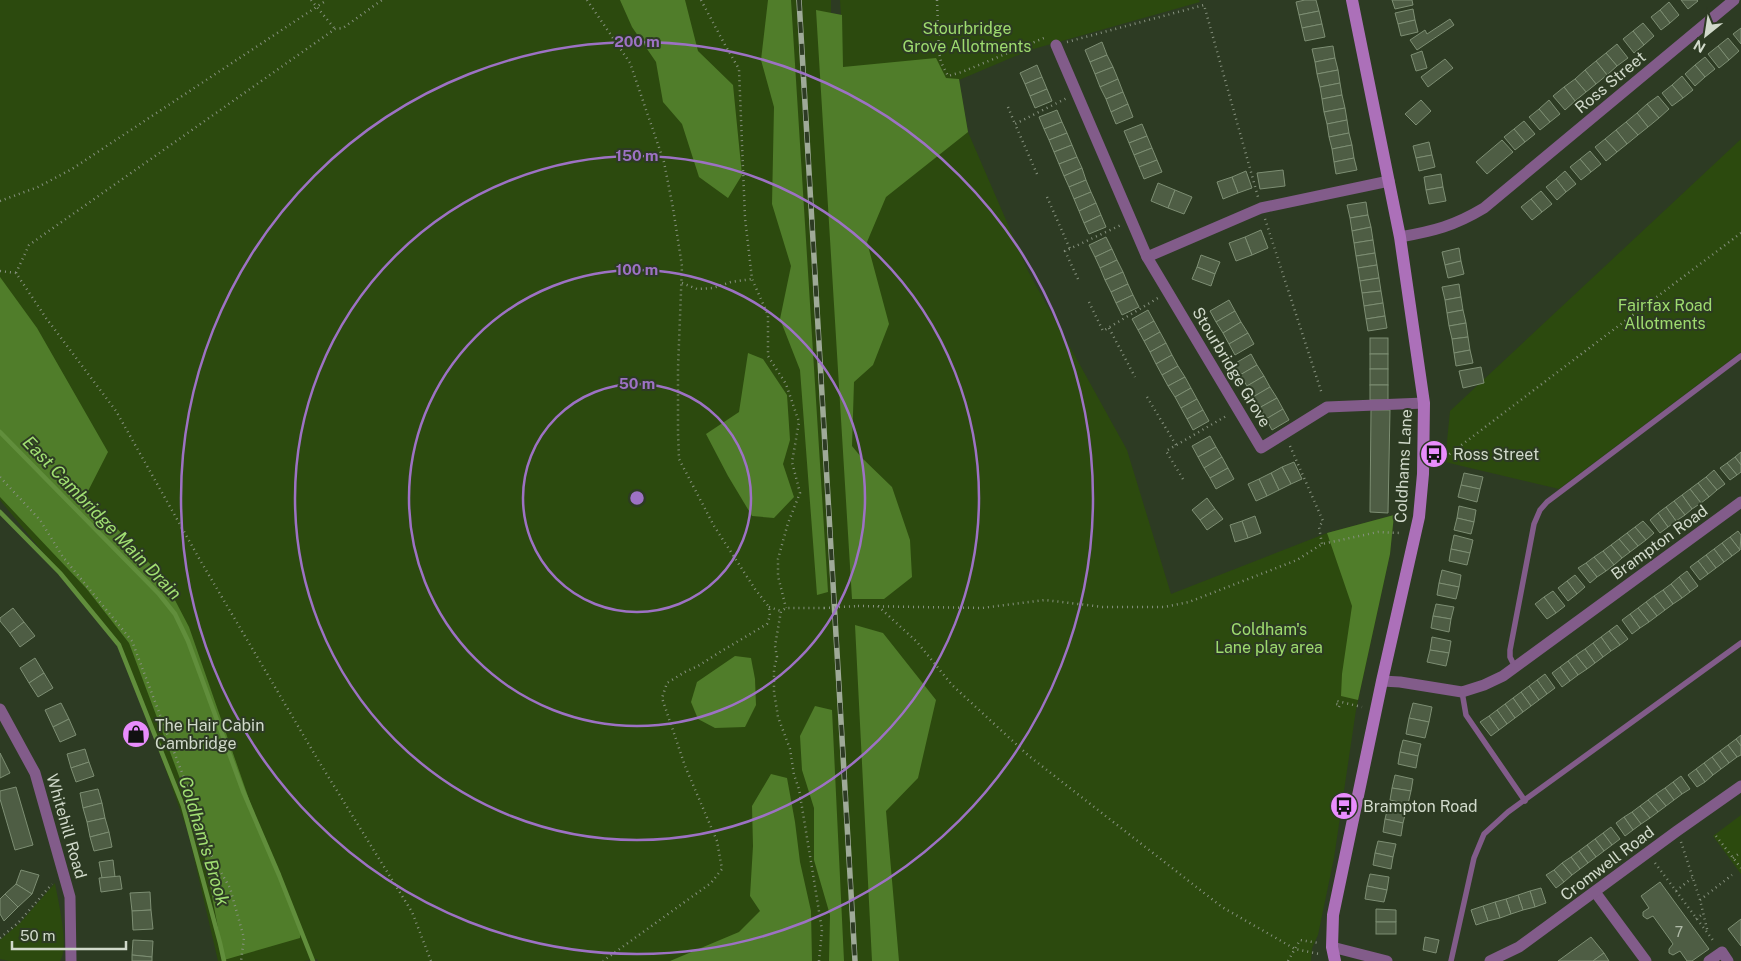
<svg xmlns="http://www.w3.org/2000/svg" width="1741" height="961" font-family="'Public Sans',sans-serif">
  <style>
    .green { fill: #2c4a0e }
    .forest { fill: #507d2a }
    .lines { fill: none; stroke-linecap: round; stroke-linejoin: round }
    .stream { stroke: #618e3c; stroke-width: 4.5 }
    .building { fill: #4e5d44; stroke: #7d8e73 }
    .path { stroke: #86917e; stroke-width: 2.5; stroke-dasharray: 1 4; stroke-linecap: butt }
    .lane { stroke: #825c8a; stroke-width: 5.5 }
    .street { stroke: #825c8a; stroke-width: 11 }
    .secondary { stroke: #ac70b9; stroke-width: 12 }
    .rail-casing { stroke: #9faa98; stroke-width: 5.5 }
    .rail { stroke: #2d3b23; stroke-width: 4; stroke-dasharray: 11; stroke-linecap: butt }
    .path-bridge { stroke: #86917e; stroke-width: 2.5; stroke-dasharray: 1 4; stroke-linecap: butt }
    .ring { fill: none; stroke: #9d72c4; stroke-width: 2.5 }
    .labels { text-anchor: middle; stroke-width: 4; stroke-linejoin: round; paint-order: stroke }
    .number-label { font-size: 14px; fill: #b0bba9 }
    .park-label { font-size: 16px; fill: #9edb6f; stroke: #2d3b23 }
    .street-label { font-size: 16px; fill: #d1dacb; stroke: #2d3b23 }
    .poi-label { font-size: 16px; fill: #d1dacb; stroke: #2d3b23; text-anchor: start }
    .water-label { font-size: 18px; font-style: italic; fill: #a1df72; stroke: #2d3b23 }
    .centre { fill: #9d72c4; stroke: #2d3b23; stroke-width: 2.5 }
    .ring-label { font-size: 15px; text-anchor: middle; font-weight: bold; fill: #9d72c4; stroke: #2d3b23; stroke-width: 4; stroke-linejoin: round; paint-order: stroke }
  </style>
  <rect width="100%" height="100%" fill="#2d3b23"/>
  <g class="green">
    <polygon points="0,0 831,0 831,13 841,15 840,0 1199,0 1200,2 1030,50 959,80 968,132 1028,271 1127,450 1171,594 1327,533 1394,515 1390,554 1356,710 1334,858 1318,935 1312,948 1311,961 318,961 317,959 304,961 218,961 188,832 123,650 0,500"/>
    <polygon points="1741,139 1741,352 1559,489 1445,462 1450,411"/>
    <polygon points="1741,815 1741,874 1713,836"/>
    <path d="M55,883C58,901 70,948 60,961H9L0,959V940L20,923Z"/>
  </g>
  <g class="forest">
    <polygon points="620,0 685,0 698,51 733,85 742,175 728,198 699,177 682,124 663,102 656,62 632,27"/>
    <polygon points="768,0 791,0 828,592 817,595 800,370 780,319 791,266 772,204 774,107 761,60"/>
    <polygon points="816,10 842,15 843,67 936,58 946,78 959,79 968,132 886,197 867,242 889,324 873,365 854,382 852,446 861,457 892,487 910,540 912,577 884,599 852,599"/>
    <polygon points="0,277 37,328 108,452 86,495 164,579 189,627 258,825 301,927 300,938 224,960 200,832 129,643 86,588 0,497"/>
    <polygon points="748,353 763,359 787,395 790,440 783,464 794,497 774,518 752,516 728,476 706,434 739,412"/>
    <polygon points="1394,515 1390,554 1358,700 1341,696 1342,674 1352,606 1327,533"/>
    <polygon points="855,625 883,633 936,700 918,778 886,811 899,961 872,961"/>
    <polygon points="735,656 751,658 755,679 756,705 745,727 715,728 698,719 691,702 697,682"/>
    <polygon points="815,706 832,710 844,961 829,961 830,915 814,860 814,808 802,770 800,736"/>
    <polygon points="771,774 787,778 795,822 800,862 811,911 812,961 670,961 739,932 760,911 750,896 753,846 752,806"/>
  </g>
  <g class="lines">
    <g class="stream">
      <polyline points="0,432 159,594 175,614 188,641 243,791 279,875 313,961"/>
      <polyline points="0,512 60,573 119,645 183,806 220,943 224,961"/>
    </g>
  </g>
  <g class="building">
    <polygon points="1305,0 1316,0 1319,11 1299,15 1296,2"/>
    <polygon points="1392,0 1412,0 1413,5 1395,9"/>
    <polygon points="1681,0 1697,0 1698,1 1688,9"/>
    <polygon points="1669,2 1679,15 1670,23 1660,10"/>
    <polygon points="1413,9 1415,20 1398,24 1395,13"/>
    <polygon points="1660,10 1670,23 1661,30 1651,17"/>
    <polygon points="1319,11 1322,24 1302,28 1299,15"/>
    <polygon points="1450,19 1454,25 1417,50 1410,40 1425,30 1427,34"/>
    <polygon points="1415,20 1418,32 1401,36 1398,24"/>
    <polygon points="1643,23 1654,36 1644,45 1633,31"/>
    <polygon points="1322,24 1325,37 1305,41 1302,28"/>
    <polygon points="1741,28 1741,44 1733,34"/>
    <polygon points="1633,31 1644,45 1634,53 1623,39"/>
    <polygon points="1728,38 1739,51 1729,60 1718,46"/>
    <polygon points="1102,42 1107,55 1090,62 1085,50"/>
    <polygon points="1617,44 1628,58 1617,66 1606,53"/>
    <polygon points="1333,46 1335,58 1315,62 1312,49"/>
    <polygon points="1718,46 1729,60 1719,68 1708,54"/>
    <polygon points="1422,51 1427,68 1416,71 1411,55"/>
    <polygon points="1606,53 1617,66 1607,75 1596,61"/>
    <polygon points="1107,55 1113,67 1095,74 1090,62"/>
    <polygon points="1705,57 1715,69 1705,77 1695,65"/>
    <polygon points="1335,58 1338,70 1317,74 1315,62"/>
    <polygon points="1445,59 1453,68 1428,87 1421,77"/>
    <polygon points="1596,61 1607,75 1596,84 1585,70"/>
    <polygon points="1037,65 1042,77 1025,84 1020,73"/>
    <polygon points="1695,65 1705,77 1695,86 1685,74"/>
    <polygon points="1113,67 1118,79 1100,87 1095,74"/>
    <polygon points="1338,70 1340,83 1320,87 1317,74"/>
    <polygon points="1585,70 1596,84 1586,92 1575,79"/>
    <polygon points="1682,76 1693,90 1683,98 1672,85"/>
    <polygon points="1042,77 1047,89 1030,96 1025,84"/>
    <polygon points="1118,79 1123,92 1106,99 1100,87"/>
    <polygon points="1575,79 1586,92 1575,101 1564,87"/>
    <polygon points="1340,83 1342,95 1322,99 1320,87"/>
    <polygon points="1672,85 1683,98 1672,106 1662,93"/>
    <polygon points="1564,87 1575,101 1565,110 1553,96"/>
    <polygon points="1047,89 1052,101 1035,108 1030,96"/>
    <polygon points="1123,92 1128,104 1111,112 1106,99"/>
    <polygon points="1342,95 1345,108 1324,112 1322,99"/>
    <polygon points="1658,96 1669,109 1659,118 1647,104"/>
    <polygon points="1421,100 1431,111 1416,125 1405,114"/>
    <polygon points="1549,100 1560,114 1550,122 1539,109"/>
    <polygon points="1128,104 1133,117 1116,124 1111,112"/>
    <polygon points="1647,104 1659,118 1648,127 1637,113"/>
    <polygon points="1345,108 1347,120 1327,124 1324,112"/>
    <polygon points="1539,109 1550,122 1540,130 1529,117"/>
    <polygon points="1057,110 1062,122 1044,129 1039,117"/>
    <polygon points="1637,113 1648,127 1638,135 1626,122"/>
    <polygon points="1347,120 1349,133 1329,137 1327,124"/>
    <polygon points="1524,121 1535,134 1525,142 1514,129"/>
    <polygon points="1062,122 1067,133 1049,140 1044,129"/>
    <polygon points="1626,122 1638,135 1627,144 1616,130"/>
    <polygon points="1142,124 1147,136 1129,143 1124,131"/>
    <polygon points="1514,129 1525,142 1515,150 1504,137"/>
    <polygon points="1616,130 1627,144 1617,152 1605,139"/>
    <polygon points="1067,133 1072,145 1054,152 1049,140"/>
    <polygon points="1349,133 1352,145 1332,149 1329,137"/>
    <polygon points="1147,136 1152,148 1134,155 1129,143"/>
    <polygon points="1605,139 1617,152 1606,161 1595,147"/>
    <polygon points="1502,140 1513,152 1487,174 1476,162"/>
    <polygon points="1429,142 1432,155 1416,158 1413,146"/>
    <polygon points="1072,145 1077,157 1059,164 1054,152"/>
    <polygon points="1352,145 1354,158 1334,162 1332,149"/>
    <polygon points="1152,148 1157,160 1139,167 1134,155"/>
    <polygon points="1590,151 1601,164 1591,172 1580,159"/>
    <polygon points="1432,155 1435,167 1419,171 1416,158"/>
    <polygon points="1077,157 1082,168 1064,176 1059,164"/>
    <polygon points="1354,158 1357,170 1336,174 1334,162"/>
    <polygon points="1580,159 1591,172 1581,180 1570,167"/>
    <polygon points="1157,160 1162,172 1144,179 1139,167"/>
    <polygon points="1082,168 1086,180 1069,187 1064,176"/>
    <polygon points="1283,170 1285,186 1260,189 1257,173"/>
    <polygon points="1246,171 1252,188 1238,193 1232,177"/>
    <polygon points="1565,171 1576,184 1566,192 1556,179"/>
    <polygon points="1441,174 1443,187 1426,190 1424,177"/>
    <polygon points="1232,177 1238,193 1223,199 1217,182"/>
    <polygon points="1556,179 1566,192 1557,200 1546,187"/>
    <polygon points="1086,180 1091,192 1074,199 1069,187"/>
    <polygon points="1158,183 1175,190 1168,208 1151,201"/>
    <polygon points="1443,187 1446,201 1429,204 1426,190"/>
    <polygon points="1175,190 1192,197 1184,214 1168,208"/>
    <polygon points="1541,191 1552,204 1542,212 1531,199"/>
    <polygon points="1091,192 1096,203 1079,211 1074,199"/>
    <polygon points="1531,199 1542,212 1532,220 1521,207"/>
    <polygon points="1366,202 1368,215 1350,218 1347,205"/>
    <polygon points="1096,203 1101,215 1084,223 1079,211"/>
    <polygon points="1101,215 1106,227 1089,234 1084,223"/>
    <polygon points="1368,215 1371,227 1352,231 1350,218"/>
    <polygon points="1371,227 1373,240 1354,243 1352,231"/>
    <polygon points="1261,230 1268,248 1252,255 1245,237"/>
    <polygon points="1106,237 1112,249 1095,257 1089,245"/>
    <polygon points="1245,237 1252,255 1236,261 1229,243"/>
    <polygon points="1373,240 1375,253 1356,256 1354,243"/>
    <polygon points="1459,248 1461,261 1445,265 1442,252"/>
    <polygon points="1112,249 1117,260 1100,268 1095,257"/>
    <polygon points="1375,253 1377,265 1358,268 1356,256"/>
    <polygon points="1201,255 1220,262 1215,274 1197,267"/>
    <polygon points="1117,260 1123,272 1105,280 1100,268"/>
    <polygon points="1461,261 1464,274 1448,278 1445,265"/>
    <polygon points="1377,265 1379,278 1360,281 1358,268"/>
    <polygon points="1197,267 1215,274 1211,286 1192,279"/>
    <polygon points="1123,272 1128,284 1111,292 1105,280"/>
    <polygon points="1379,278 1381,291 1362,293 1360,281"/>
    <polygon points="1128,284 1133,295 1116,303 1111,292"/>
    <polygon points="1459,284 1461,297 1445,300 1442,287"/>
    <polygon points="1381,291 1383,303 1364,306 1362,293"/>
    <polygon points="1133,295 1139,307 1122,315 1116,303"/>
    <polygon points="1461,297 1463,310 1447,313 1445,300"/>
    <polygon points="1229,300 1235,311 1216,322 1210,311"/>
    <polygon points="1383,303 1385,316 1366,319 1364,306"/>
    <polygon points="1148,310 1154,321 1138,330 1132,319"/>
    <polygon points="1463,310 1466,323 1449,326 1447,313"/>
    <polygon points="1235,311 1241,322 1223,333 1216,322"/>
    <polygon points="1385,316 1387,328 1368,331 1366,319"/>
    <polygon points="1154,321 1160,332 1144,341 1138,330"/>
    <polygon points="1241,322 1248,333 1229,344 1223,333"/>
    <polygon points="1466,323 1468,337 1452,339 1449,326"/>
    <polygon points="1160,332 1166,343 1150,352 1144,341"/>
    <polygon points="1248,333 1254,344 1235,355 1229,344"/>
    <polygon points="1468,337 1470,350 1454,353 1452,339"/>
    <rect x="1370" y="338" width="18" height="16"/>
    <polygon points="1166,343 1172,355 1156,364 1150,352"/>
    <polygon points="1470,350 1473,363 1456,366 1454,353"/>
    <polygon points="1251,354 1257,365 1240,375 1234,364"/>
    <rect x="1370" y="354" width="18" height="15"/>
    <polygon points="1172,355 1178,366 1162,375 1156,364"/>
    <polygon points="1257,365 1264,376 1247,386 1240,375"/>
    <polygon points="1178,366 1185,377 1168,386 1162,375"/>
    <polygon points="1481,367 1484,383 1463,388 1459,371"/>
    <rect x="1370" y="369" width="18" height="16"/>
    <polygon points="1264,376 1270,387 1253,397 1247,386"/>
    <polygon points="1185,377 1191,388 1175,397 1168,386"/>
    <rect x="1370" y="385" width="18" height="15"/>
    <polygon points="1270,387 1277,398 1259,408 1253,397"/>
    <polygon points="1191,388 1197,399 1181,408 1175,397"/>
    <polygon points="1277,398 1283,409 1266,419 1259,408"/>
    <polygon points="1197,399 1203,410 1187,419 1181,408"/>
    <polygon points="1283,409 1289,420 1272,430 1266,419"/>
    <polygon points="1203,410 1209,421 1193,430 1187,419"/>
    <polygon points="1371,410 1390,410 1388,513 1370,512"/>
    <polygon points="1210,436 1216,447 1198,457 1192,446"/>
    <polygon points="1216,447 1222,457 1204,468 1198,457"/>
    <polygon points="1741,452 1741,465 1735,457"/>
    <polygon points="1222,457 1228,468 1210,478 1204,468"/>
    <polygon points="1735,457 1741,465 1741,472 1737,475 1727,463"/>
    <polygon points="1294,462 1302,479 1291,484 1282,467"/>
    <polygon points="1727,463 1737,475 1730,480 1720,468"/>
    <polygon points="1282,467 1291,484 1279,490 1271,473"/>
    <polygon points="1228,468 1234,479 1216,489 1210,478"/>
    <polygon points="1714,470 1725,484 1717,490 1706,477"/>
    <polygon points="1271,473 1279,490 1267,496 1259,479"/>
    <polygon points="1464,473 1483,477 1480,489 1461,485"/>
    <polygon points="1706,477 1717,490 1709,497 1698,483"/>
    <polygon points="1259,479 1267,496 1256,501 1248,484"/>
    <polygon points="1698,483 1709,497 1701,503 1690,489"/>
    <polygon points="1461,485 1480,489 1477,502 1458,497"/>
    <polygon points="1690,489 1701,503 1692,509 1682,495"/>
    <polygon points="1682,495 1692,509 1685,515 1674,501"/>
    <polygon points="1207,498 1215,509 1200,520 1192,510"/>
    <polygon points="1674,501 1685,515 1676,521 1666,507"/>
    <polygon points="1459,506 1476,510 1474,522 1457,518"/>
    <polygon points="1666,507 1676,521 1668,527 1658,513"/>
    <polygon points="1215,509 1223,519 1207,530 1200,520"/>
    <polygon points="1658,513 1668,527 1660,533 1650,520"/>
    <polygon points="1255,516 1261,533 1248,538 1242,521"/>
    <polygon points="1457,518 1474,522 1471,534 1454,530"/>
    <polygon points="1242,521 1248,538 1235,542 1230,525"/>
    <polygon points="1643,521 1654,533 1646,540 1635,527"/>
    <polygon points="1635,527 1646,540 1638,546 1627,533"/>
    <polygon points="1738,531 1741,535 1740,550 1730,537"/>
    <polygon points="1627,533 1638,546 1630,552 1619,539"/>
    <polygon points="1454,535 1473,540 1470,553 1451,549"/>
    <polygon points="1730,537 1740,550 1732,556 1722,543"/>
    <polygon points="1619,539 1630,552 1622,558 1611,545"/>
    <polygon points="1722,543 1732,556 1724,562 1714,549"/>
    <polygon points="1611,545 1622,558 1614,565 1603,551"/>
    <polygon points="1451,549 1470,553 1467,565 1449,561"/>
    <polygon points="1714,549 1724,562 1716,568 1706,555"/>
    <polygon points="1603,551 1614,565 1606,571 1594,557"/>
    <polygon points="1706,555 1716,568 1708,574 1698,561"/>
    <polygon points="1594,557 1606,571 1597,577 1586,563"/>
    <polygon points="1698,561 1708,574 1700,580 1690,567"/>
    <polygon points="1586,563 1597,577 1590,583 1578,568"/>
    <polygon points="1442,570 1461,575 1459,587 1439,583"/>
    <polygon points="1687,571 1698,586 1690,592 1679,577"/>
    <polygon points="1575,575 1585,587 1577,594 1567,581"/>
    <polygon points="1679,577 1690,592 1682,598 1671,584"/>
    <polygon points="1567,581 1577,594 1568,601 1558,588"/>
    <polygon points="1439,583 1459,587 1456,599 1437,595"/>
    <polygon points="1671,584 1682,598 1673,604 1663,590"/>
    <polygon points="1663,590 1673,604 1665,610 1654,596"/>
    <polygon points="1553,591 1565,606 1556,613 1544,597"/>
    <polygon points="1654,596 1665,610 1657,616 1646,602"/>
    <polygon points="1544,597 1556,613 1547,619 1535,604"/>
    <polygon points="1646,602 1657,616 1649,622 1638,608"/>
    <polygon points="1436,604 1454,607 1451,619 1433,616"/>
    <polygon points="13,608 24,622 10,633 0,621 0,618"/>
    <polygon points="1638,608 1649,622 1640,628 1630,614"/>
    <polygon points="1630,614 1640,628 1632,634 1622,620"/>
    <polygon points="1433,616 1451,619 1449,632 1431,628"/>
    <polygon points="24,622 35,636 20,647 10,633"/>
    <polygon points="1617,625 1628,639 1620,645 1609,631"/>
    <polygon points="1609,631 1620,645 1611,651 1601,637"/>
    <polygon points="1432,637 1451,641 1449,653 1430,650"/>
    <polygon points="1601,637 1611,651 1603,657 1593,643"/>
    <polygon points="1593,643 1603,657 1595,663 1585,649"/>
    <polygon points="1585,649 1595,663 1587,669 1576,655"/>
    <polygon points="1430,650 1449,653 1446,666 1427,662"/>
    <polygon points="1576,655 1587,669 1578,675 1568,661"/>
    <polygon points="35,658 44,673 29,683 20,668"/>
    <polygon points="1568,661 1578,675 1570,681 1560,667"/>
    <polygon points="1560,667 1570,681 1562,687 1552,673"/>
    <polygon points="44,673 53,688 38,697 29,683"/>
    <polygon points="1545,674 1555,688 1547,694 1537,680"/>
    <polygon points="1537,680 1547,694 1539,700 1529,686"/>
    <polygon points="1529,686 1539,700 1531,706 1521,692"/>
    <polygon points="1521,692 1531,706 1523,712 1513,698"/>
    <polygon points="1513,698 1523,712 1515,718 1505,704"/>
    <polygon points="61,703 69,719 53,727 45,710"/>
    <polygon points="1413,703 1432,707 1429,722 1409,718"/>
    <polygon points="1505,704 1515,718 1507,724 1497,710"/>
    <polygon points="1497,710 1507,724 1499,730 1489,716"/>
    <polygon points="1489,716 1499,730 1491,736 1480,722"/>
    <polygon points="1409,718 1429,722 1425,738 1406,734"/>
    <polygon points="69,719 76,735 60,742 53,727"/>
    <polygon points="1741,735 1741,746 1736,739"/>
    <polygon points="1736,739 1741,746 1741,755 1737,757 1728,745"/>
    <polygon points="1403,740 1421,744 1418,756 1400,752"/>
    <polygon points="1728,745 1737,757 1729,763 1720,751"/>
    <polygon points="85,749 89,762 71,768 67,754"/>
    <polygon points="1720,751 1729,763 1721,769 1712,757"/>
    <polygon points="1400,752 1418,756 1416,768 1398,764"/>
    <polygon points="0,753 10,773 0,778"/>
    <polygon points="1712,757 1721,769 1713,775 1704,763"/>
    <polygon points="89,762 94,776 76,782 71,768"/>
    <polygon points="1704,763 1713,775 1705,782 1696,769"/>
    <polygon points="1696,769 1705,782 1697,787 1688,775"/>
    <polygon points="1395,775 1413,779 1411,791 1392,788"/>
    <polygon points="1681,776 1690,789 1682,794 1673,782"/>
    <polygon points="1673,782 1682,794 1674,800 1665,788"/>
    <polygon points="16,787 33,845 15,850 0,799 0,791"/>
    <polygon points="1392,788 1411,791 1408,804 1390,800"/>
    <polygon points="1665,788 1674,800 1666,806 1656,794"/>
    <polygon points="98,789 102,803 83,808 80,793"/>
    <polygon points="1656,794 1666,806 1658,812 1648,800"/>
    <polygon points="1648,800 1658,812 1650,818 1640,806"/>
    <polygon points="102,803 105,818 87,822 83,808"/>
    <polygon points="1640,806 1650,818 1641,824 1632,812"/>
    <polygon points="1388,807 1406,811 1403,823 1385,819"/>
    <polygon points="1632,812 1641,824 1633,830 1624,817"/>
    <polygon points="1624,817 1633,830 1625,836 1616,823"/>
    <polygon points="105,818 109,832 90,837 87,822"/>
    <polygon points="1385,819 1403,823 1401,836 1383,832"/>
    <polygon points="1611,827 1620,839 1612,845 1603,833"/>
    <polygon points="109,832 112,847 94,851 90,837"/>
    <polygon points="1603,833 1612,845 1604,851 1595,839"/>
    <polygon points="1595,839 1604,851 1596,857 1587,845"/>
    <polygon points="1378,841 1396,844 1393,857 1375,853"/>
    <polygon points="1587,845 1596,857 1588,863 1579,851"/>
    <polygon points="1579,851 1588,863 1580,869 1571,857"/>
    <polygon points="1375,853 1393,857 1391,869 1373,865"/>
    <polygon points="1571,857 1580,869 1572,875 1562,863"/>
    <polygon points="113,860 115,877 102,878 99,862"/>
    <polygon points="1562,863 1572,875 1564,882 1554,870"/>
    <polygon points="21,870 39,875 32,894 16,884"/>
    <polygon points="1554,870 1564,882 1556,888 1546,875"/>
    <polygon points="1370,874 1389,877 1387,890 1367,886"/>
    <polygon points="120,876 122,889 101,892 99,878"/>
    <polygon points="1660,882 1709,949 1692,961 1687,961 1680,951 1673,955 1669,953 1669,949 1673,944 1671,941 1653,916 1647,919 1643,916 1643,912 1649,908 1641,896"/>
    <polygon points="16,884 32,894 18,907 5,894"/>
    <polygon points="1367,886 1387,890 1384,902 1365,899"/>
    <polygon points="1541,888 1546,903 1535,907 1530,891"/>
    <polygon points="1530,891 1535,907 1523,910 1518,895"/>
    <polygon points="150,892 151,910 132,911 130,893"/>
    <polygon points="5,894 18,907 4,921 0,914 0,899"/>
    <polygon points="1518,895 1523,910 1511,914 1506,899"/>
    <polygon points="1506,899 1511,914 1500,918 1495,902"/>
    <polygon points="1495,902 1500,918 1488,921 1483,906"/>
    <polygon points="1483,906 1488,921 1476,925 1471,910"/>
    <polygon points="1376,909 1396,910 1396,922 1376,922"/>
    <polygon points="151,910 153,929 133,930 132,911"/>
    <polygon points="1741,919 1741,946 1728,929"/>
    <rect x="1376" y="922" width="20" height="12"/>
    <polygon points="1425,937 1439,940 1436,953 1423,950"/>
    <polygon points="1591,937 1604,953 1593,961 1558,961"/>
    <polygon points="133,940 153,941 152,957 132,955"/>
    <polygon points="1604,953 1609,961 1593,961"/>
    <polygon points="132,955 152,957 152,961 132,961"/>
  </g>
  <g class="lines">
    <g class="path">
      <polyline points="311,0 335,29"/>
      <polyline points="587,0 630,63 664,162 673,208 682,266 678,368 678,433 679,459 714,526 755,589 769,607 770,616 767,624 720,652 698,666 685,672 667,683 662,698 685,766 717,841 722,869 711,883 603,961"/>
      <polyline points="701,0 725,45 739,69 745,218 752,279 768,315 768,356 786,384 799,422 792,462 800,493 788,523 778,559 778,576 786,608"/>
      <polyline points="937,0 939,52 941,62 948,76 962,72 1044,38"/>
      <polyline points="1067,42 1204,5 1258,197"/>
      <polyline points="1008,107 1015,124"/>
      <polyline points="1037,174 1015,124 1067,98"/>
      <polyline points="1047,197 1070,249"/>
      <polyline points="0,201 38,187 72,169 327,0"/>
      <polyline points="1265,219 1322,394"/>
      <polyline points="0,271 16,273 46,318 116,411 200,560 318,760 412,912 431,961"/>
      <polyline points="16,273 29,245 335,29 343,28 382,0"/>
      <polyline points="1078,279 1065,251 1121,225"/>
      <polyline points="682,283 697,289 713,288 731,282 752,279"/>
      <polyline points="1089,302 1103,331 1158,298"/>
      <polyline points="1109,328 1135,377"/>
      <polyline points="1147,397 1176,445"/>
      <polyline points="1290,446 1323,521 1319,527 1322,544"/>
      <polyline points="1437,462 1439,462 1741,233"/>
      <polyline points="0,477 40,520 63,557 132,641 201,823 211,855 230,888 244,938 241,961"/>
      <polyline points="1183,479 1166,451 1228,415"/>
      <polyline points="858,606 982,608 1045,600 1103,607 1164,607 1189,602 1297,560 1322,544 1378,532 1401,533"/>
      <polyline points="878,606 917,642 952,685 1029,756 1222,907 1295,949 1319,954"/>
      <polyline points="769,607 781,611"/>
      <polyline points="1339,707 1340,705 1336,704 1337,701 1362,707"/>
      <polyline points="1716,836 1741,868"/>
      <polyline points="1681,842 1700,900 1708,933"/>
      <polyline points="1733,858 1741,852"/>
      <polyline points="1655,863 1715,943"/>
      <polyline points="1676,891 1692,878"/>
      <polyline points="1700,900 1732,875"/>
      <polyline points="1696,919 1704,913"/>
      <polyline points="0,938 18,923 52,884"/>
      <polyline points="819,961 822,930 812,868 799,789 794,775 790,749 778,717 774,692 774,669 777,657 775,646 781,611 786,608 824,608"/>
      <polyline points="1288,961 1300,940 1319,943"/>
    </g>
    <g class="lane">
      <polyline points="1515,667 1510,657 1510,650 1534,524 1540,510 1547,502 1741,356"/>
      <polyline points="1462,692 1466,715 1525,801"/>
      <polyline points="1451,961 1474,858 1484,834 1508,812 1741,643"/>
    </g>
    <g class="street">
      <polyline points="1056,45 1147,257 1261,448 1327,407 1424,403"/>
      <path d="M1400,237C1434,231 1454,226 1484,208L1734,0"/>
      <polyline points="1147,257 1261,208 1389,181"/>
      <polyline points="1382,681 1400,682 1462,692 1484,685 1503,676 1741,502"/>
      <polyline points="0,709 35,773 70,897 71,961"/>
      <polyline points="1595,892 1646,961"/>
      <polyline points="1332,947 1387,961"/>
      <polyline points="1490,961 1519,947 1677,831 1741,786"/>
      <polyline points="1709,961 1722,952 1728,961"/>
    </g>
    <polyline class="secondary" points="1335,961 1332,947 1333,915 1382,681 1419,517 1423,474 1424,403 1400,237 1352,0"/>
    <g class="rail-casing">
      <polyline id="rail" points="799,0 855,961"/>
    </g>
    <use href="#rail" class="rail"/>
    <polyline class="path-bridge" points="824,608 858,606"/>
  </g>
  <g class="ring">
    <circle cx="637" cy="498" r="114"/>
    <circle cx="637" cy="498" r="228"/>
    <circle cx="637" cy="498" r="342"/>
    <circle cx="637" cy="498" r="456"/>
  </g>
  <defs>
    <g id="bus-disc" transform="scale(1.4375)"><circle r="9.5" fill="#e98dfd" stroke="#2d3b23"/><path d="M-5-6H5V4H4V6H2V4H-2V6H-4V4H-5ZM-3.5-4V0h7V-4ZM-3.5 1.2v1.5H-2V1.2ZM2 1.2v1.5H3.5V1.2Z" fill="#111"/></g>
    <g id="shop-disc" transform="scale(1.4375)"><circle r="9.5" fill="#e98dfd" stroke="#2d3b23"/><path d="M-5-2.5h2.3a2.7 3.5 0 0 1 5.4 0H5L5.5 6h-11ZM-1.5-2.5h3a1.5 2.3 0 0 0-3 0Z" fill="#111"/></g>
  </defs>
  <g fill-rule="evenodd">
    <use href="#bus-disc" x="1434" y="454"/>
    <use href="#shop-disc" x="136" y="734"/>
    <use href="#bus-disc" x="1344" y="806"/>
  </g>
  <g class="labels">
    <g class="number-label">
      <text x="1679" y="937">7</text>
    </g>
    <g class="park-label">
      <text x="967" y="34">Stourbridge<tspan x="967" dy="18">Grove Allotments</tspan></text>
      <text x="1665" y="311">Fairfax Road<tspan x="1665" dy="18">Allotments</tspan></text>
      <text x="1269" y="635">Coldham's<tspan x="1269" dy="18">Lane play area</tspan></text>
    </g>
    <g class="street-label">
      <text transform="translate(1610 82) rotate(-40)" y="6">Ross Street</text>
      <text transform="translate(1232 367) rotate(59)" y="6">Stourbridge Grove</text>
      <text transform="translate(1403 466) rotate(-87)" y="6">Coldhams Lane</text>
      <text transform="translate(1659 542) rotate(-36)" y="6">Brampton Road</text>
      <text transform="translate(67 826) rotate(74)" y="6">Whitehill Road</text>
      <text transform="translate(1607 863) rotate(-37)" y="6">Cromwell Road</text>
    </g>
    <g class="poi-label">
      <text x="1453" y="460">Ross Street</text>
      <text x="155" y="731">The Hair Cabin<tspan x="155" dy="18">Cambridge</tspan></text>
      <text x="1363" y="812">Brampton Road</text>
    </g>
    <g class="water-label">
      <text transform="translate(102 518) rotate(46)" y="6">East Cambridge Main Drain</text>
      <text transform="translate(204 841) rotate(73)" y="6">Coldham's Brook</text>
    </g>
  </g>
  <circle cx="637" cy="498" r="8" class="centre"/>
  <g class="ring-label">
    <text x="637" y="47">200 m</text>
    <text x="637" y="161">150 m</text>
    <text x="637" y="275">100 m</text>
    <text x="637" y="389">50 m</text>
  </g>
  <g transform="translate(1706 35) rotate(210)" stroke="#2d3b23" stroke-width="4" paint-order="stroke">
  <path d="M0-4L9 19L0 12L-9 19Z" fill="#d1dacb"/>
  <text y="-8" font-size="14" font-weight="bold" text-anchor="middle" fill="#d1dacb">N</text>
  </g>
  <path d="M12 941v8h114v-8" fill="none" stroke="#d1dacb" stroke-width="2.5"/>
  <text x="20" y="941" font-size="15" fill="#d1dacb" stroke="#2d3b23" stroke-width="4" paint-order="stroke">50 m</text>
</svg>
